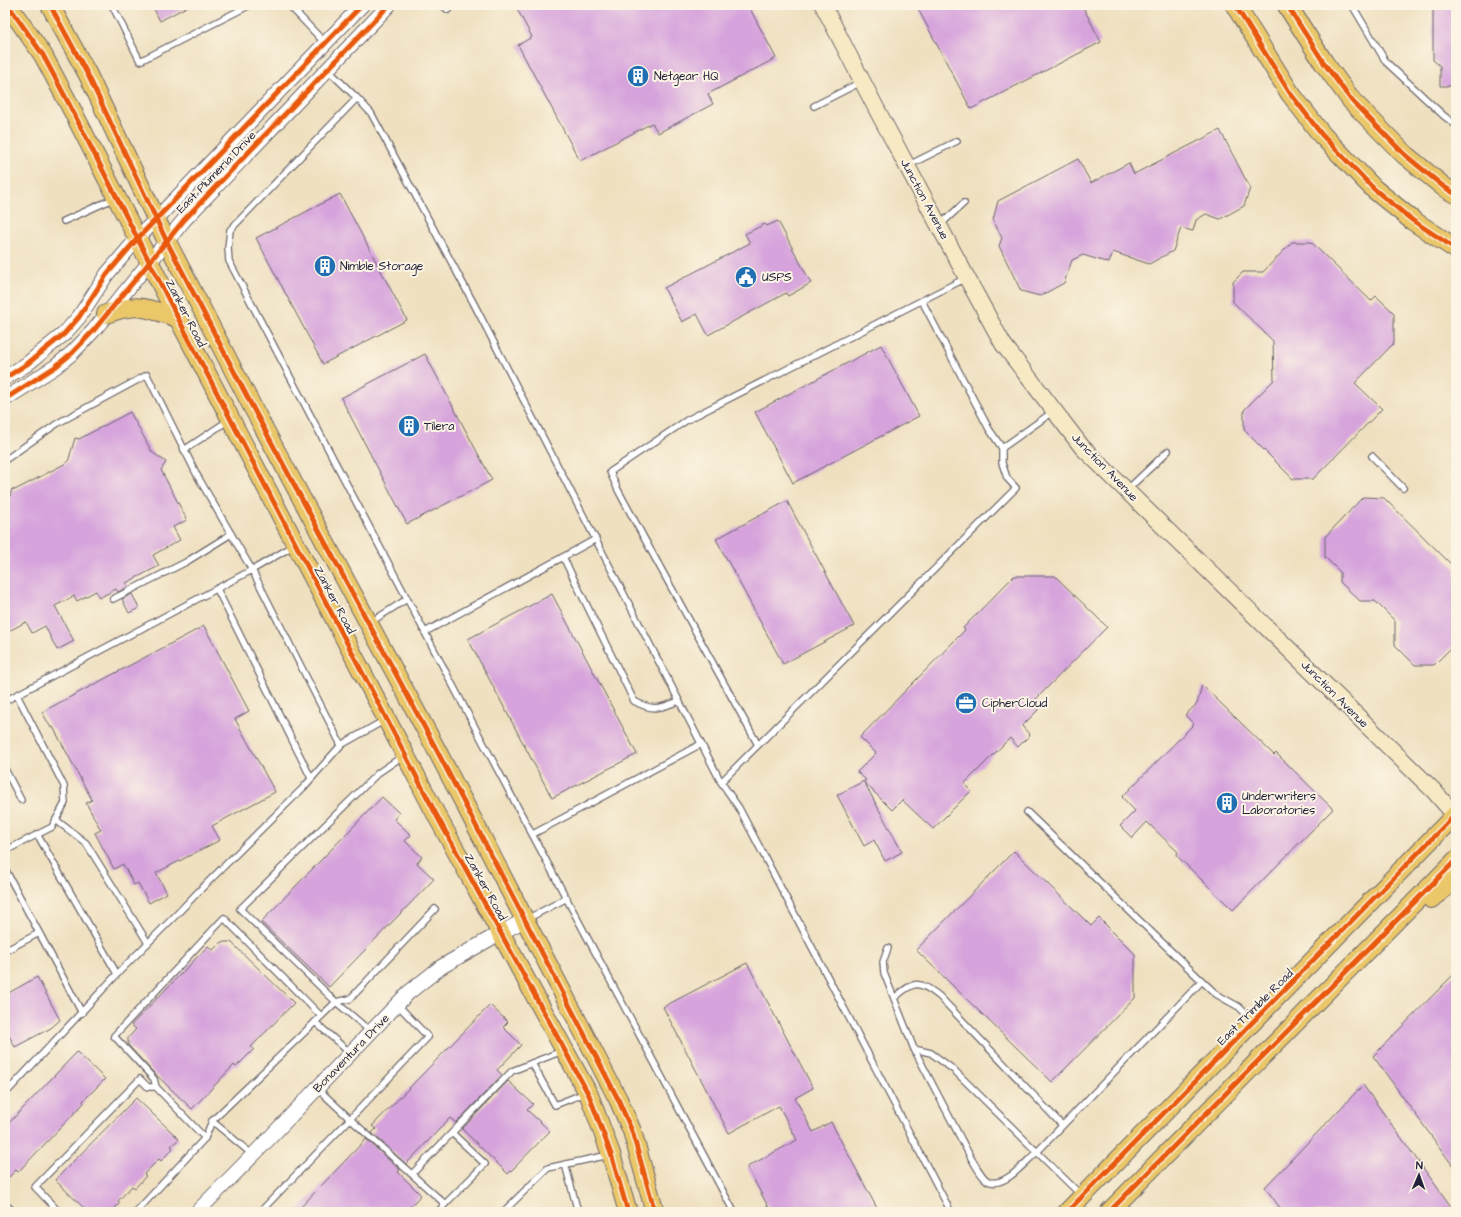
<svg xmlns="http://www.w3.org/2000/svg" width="1461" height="1217" font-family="'Architects Daughter',sans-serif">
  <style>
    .building { fill: #d6a3dc }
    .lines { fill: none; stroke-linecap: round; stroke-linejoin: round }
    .service-casing { stroke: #6a646a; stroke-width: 8 }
    .tertiary-casing { stroke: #6a646a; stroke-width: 16 }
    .secondary-casing { stroke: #6a646a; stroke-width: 18 }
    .primary-casing { stroke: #6a646a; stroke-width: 20 }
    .trunk-casing { stroke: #6a646a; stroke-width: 21 }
    .service { stroke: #fff; stroke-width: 5.5 }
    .tertiary { stroke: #fff; stroke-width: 14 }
    .secondary { stroke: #f7e9c3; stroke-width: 16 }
    .primary { stroke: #eac769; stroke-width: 18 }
    .trunk { stroke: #eac769; stroke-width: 19 }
    .cycleway-casing { stroke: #fcf5e5; stroke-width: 8 }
    .cycleway { stroke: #e8590c; stroke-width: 5 }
    .labels { text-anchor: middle; stroke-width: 4; stroke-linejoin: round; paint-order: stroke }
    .poi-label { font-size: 12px; fill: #22223b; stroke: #fcf5e5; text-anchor: start }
    .street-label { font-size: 12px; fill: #22223b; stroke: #fcf5e5 }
  </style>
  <rect width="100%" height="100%" fill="#fcf5e5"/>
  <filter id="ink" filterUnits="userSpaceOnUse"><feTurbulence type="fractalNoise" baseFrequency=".025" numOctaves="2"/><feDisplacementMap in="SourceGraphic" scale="8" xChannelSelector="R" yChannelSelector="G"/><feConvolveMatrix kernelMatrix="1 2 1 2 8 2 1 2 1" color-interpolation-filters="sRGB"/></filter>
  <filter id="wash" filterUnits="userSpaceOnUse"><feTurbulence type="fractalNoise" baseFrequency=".012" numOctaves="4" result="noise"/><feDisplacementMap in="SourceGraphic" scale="16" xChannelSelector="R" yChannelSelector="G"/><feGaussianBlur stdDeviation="0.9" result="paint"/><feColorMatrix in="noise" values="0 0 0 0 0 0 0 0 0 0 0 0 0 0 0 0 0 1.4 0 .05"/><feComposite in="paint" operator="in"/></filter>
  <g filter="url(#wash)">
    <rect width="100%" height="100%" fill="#efe0c0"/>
    <g id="blocks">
      <g class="building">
        <polygon points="152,5 190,5 160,21"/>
        <polygon points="515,5 748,5 776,58 708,94 713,104 658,133 652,123 580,161 518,45 532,37"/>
        <polygon points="916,5 1082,5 1101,42 971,109"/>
        <polygon points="1433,5 1456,5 1456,86 1440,86 1440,66 1433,60"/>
        <polygon points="1220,130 1250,188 1244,206 1220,219 1206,214 1196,220 1193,231 1181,228 1173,251 1149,264 1113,252 1109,263 1083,255 1072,260 1064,283 1040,296 1021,291 999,246 1002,238 993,220 998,201 1078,159 1091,183 1129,163 1134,174"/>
        <polygon points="340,194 407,320 323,364 256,238"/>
        <polygon points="778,221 811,283 788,296 786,293 708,335 697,314 682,322 664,288 750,243 745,234 765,224 767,226"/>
        <polygon points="1292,242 1311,242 1371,301 1376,296 1394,313 1394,343 1355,383 1382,409 1313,479 1293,479 1244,430 1244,410 1274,380 1273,341 1233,302 1233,282 1243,272 1263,272"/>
        <polygon points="881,345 919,416 793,483 755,412"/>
        <polygon points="425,354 492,480 407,524 341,398"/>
        <polygon points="130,412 152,452 166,462 161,470 187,520 173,527 180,540 153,555 159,566 126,583 128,587 118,592 116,589 99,598 96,591 77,601 74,596 55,606 74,641 57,650 45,626 32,633 26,622 5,633 5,512 12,489 15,490 68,462 75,438 79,439"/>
        <polygon points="1363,497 1384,498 1456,569 1456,643 1434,665 1415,665 1395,645 1395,621 1375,601 1360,601 1340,582 1340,572 1325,557 1325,537"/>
        <polygon points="787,501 854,626 783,664 716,539"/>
        <polygon points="1014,576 1055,576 1107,627 1035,700 1042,706 1022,726 1030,735 1018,747 1010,738 964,784 971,791 933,829 902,800 892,810 864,782 902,852 885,861 874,840 864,846 837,795 866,780 857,772 876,753 860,737 965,630 963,628"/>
        <polygon points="132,594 139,608 129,613 122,599"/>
        <polygon points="552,594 637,754 552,798 468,639"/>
        <polygon points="204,626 249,711 235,719 275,792 212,826 220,840 156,873 167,893 149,903 138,883 134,885 123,864 114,869 95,833 101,830 86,803 92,800 53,727 51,728 42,712"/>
        <polygon points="1202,685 1274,755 1276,753 1333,809 1233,910 1176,855 1178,852 1147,822 1132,838 1120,826 1135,811 1122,797 1194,724 1185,715 1197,704"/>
        <polygon points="382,797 399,813 394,819 411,835 405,841 422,857 417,863 434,879 329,987 261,922"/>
        <polygon points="1014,851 1091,926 1099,918 1135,954 1135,998 1052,1082 916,950"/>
        <polygon points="221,942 231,942 294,1003 251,1047 254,1049 236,1067 234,1065 192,1109 152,1071 128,1045 128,1038 136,1029 131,1025 208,946 213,950"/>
        <polygon points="747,963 813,1088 795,1098 813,1132 831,1122 879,1212 771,1212 747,1167 797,1140 779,1106 729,1133 663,1007"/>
        <polygon points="1456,972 1456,1170 1373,1056"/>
        <polygon points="37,977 60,1020 51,1028 15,1047 5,1028 5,995"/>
        <polygon points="490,1005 508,1022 503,1027 521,1045 497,1070 502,1075 456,1123 450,1118 406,1164 372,1133 376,1129 372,1126"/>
        <polygon points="77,1052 105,1079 83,1101 84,1103 18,1172 16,1170 5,1181 5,1127"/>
        <polygon points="508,1081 533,1104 527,1110 550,1131 508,1174 462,1129"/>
        <polygon points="1363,1085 1455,1212 1283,1212 1265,1187"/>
        <polygon points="136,1098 179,1139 171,1146 173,1148 161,1161 159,1159 144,1174 146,1176 135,1188 132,1186 118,1201 120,1203 111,1212 88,1212 55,1180"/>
        <polygon points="366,1139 400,1170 398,1172 421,1195 405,1212 296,1212"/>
      </g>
    </g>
  </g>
  <g filter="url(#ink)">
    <use href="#blocks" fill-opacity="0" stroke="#6a646a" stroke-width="1"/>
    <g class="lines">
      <g class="service-casing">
        <g id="service">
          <polyline points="112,5 140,61 250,5"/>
          <polyline points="289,5 325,43"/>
          <polyline points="442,5 448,10"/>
          <polyline points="1352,5 1386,62 1444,116 1456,125"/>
          <polyline points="328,70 357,98 371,113 474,304 721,782 739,808 951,1212"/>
          <polyline points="357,98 230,230 228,248 229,261 478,733 734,1212"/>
          <polyline points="814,106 861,82"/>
          <polyline points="909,165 957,141"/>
          <polyline points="64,221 115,198"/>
          <polyline points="941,224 964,203"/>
          <polyline points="1002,448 1054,411"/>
          <polyline points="184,450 229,420"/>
          <polyline points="1372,456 1403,488"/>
          <polyline points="5,460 58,423 147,375 198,477 252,570 341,745"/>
          <polyline points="1128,489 1168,451"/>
          <path d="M563,557L634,701C654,712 660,708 679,701"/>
          <polyline points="217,589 311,778"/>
          <polyline points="113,599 186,562 231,534"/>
          <polyline points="371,622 407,599"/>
          <polyline points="425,632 596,539"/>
          <polyline points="5,701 252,570 293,546"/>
          <polyline points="758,745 644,538 618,490 610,472 687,420 966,278"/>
          <polyline points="5,769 21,800"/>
          <polyline points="721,782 1016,488 1007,478 1002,463 1002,448 989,429 922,301"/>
          <polyline points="1027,812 1202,981 1216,994 1239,1007 1252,1020"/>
          <polyline points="56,820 86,843 148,943"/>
          <polyline points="37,834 117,974"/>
          <polyline points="533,834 701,744"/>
          <polyline points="5,851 52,827 65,803 64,786 17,695"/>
          <polyline points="5,869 82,1013"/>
          <polyline points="527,919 567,898"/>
          <path d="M888,948L883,962L884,973L914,1049L971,1158C976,1165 980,1176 988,1181C1004,1189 1026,1161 1037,1152L954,1070L931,1053L914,1049"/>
          <polyline points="5,951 39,933"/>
          <path d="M894,998C914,982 917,979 939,996L1062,1125"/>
          <polyline points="397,1004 428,1037 350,1119 445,1204 438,1212"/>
          <polyline points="315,1022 350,1053"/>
          <polyline points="370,1031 336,1002 240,909 378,773 403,756"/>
          <polyline points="532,1063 555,1105 585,1093"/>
          <polyline points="156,1087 154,1079 114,1036 224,918 321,1016"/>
          <polyline points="5,1094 120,971 177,914 198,892 303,788 341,745 385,720"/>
          <polyline points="212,1121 253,1155"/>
          <polyline points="565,1164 578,1212"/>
          <polyline points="412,1174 512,1071 562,1051"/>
          <polyline points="1081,1195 1037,1152 1202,981"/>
          <polyline points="5,1204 14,1212"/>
          <polyline points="445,1204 485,1164 452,1133"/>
          <polyline points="59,1212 35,1187 140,1079 148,1087 156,1087 205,1138"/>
          <polyline points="136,1212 205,1138 212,1121 336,1002 350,999 435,909"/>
          <polyline points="260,1212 350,1119 318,1089"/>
          <polyline points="503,1212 548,1168 609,1155"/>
        </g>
      </g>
      <g class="tertiary-casing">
        <g id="tertiary">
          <polyline points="5,378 27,364 64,334 79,317 107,274 137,239 362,5"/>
          <polyline points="5,399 55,367 72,353 94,330 184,220 389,5"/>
          <polyline points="197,1212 260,1148 408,993 441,967 500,933 525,920"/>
        </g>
      </g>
      <g class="secondary-casing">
        <polyline id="secondary" points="823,5 876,108 967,278 1003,344 1082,447 1433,790 1455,815"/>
      </g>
      <g class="primary-casing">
        <g id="primary">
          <polyline points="8,5 43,55 69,104 178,318 438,818 589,1095 611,1154 628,1212"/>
          <polyline points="50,5 88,75 167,242 253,408 434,745 618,1099 632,1131 655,1212"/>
          <path d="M106,314C138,302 147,308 178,318"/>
          <polyline points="1431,899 1456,879"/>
          <polyline points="1067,1212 1456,814"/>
          <polyline points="1109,1212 1456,860"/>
        </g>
      </g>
      <g class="trunk-casing">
        <g id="trunk">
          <polyline points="1235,5 1290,93 1322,135 1374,189 1412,220 1456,249"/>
          <polyline points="1287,5 1324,63 1352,101 1405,155 1444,187 1456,194"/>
        </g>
      </g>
      <use href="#service" class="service"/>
      <use href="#tertiary" class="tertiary"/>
      <use href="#secondary" class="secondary"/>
      <use href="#primary" class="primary"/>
      <use href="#trunk" class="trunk"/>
      <g class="cycleway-casing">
        <g id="cycleway">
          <polyline points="8,5 43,55 69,104 178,318 438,818 589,1095 611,1154 628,1212"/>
          <polyline points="50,5 88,75 167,242 253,408 434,745 618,1099 632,1131 655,1212"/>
          <polyline points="1235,5 1290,93 1322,135 1374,189 1412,220 1456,249"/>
          <polyline points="1287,5 1324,63 1352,101 1405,155 1444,187 1456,194"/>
          <polyline points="5,378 27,364 64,334 79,317 107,274 137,239 362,5"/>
          <polyline points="5,399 55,367 72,353 94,330 184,220 389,5"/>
          <polyline points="1067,1212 1456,814"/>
          <polyline points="1109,1212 1456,860"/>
        </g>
      </g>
      <use href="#cycleway" class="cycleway"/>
    </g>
  </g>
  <defs>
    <g id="building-disc" transform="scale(1.15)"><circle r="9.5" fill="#1f6fb2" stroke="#fcf5e5"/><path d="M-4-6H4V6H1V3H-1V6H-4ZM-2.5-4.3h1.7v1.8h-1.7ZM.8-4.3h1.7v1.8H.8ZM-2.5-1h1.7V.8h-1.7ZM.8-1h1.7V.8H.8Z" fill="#fff"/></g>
    <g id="civic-disc" transform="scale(1.15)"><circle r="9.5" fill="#1f6fb2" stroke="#fcf5e5"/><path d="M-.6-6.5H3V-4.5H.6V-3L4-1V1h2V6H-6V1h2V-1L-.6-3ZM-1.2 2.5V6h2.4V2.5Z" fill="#fff"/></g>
    <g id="office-disc" transform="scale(1.15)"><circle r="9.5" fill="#1f6fb2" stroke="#fcf5e5"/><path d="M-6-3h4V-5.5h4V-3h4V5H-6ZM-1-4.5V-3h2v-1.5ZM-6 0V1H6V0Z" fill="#fff"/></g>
  </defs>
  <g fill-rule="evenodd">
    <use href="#building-disc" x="638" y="76"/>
    <use href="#building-disc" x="325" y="266"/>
    <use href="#civic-disc" x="746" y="277"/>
    <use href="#building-disc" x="409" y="426"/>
    <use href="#office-disc" x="966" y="703"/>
    <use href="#building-disc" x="1227" y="803"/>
  </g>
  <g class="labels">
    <g class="poi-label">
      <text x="654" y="80">Netgear HQ</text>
      <text x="340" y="270">Nimble Storage</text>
      <text x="762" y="281">USPS</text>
      <text x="424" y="430">Tilera</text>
      <text x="982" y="707">CipherCloud</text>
      <text x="1242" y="800">Underwriters<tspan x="1242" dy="14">Laboratories</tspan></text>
    </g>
    <g class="street-label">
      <text transform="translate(216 172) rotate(-46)" y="4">East Plumeria Drive</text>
      <text transform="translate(925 199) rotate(62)" y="4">Junction Avenue</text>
      <text transform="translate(186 313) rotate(63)" y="4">Zanker Road</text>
      <text transform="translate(1105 467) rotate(46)" y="4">Junction Avenue</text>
      <text transform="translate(335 600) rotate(62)" y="4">Zanker Road</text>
      <text transform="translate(1335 694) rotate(45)" y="4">Junction Avenue</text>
      <text transform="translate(486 887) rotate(61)" y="4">Zanker Road</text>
      <text transform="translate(1255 1007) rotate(-45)" y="4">East Trimble Road</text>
      <text transform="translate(351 1053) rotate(-46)" y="4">Bonaventura Drive</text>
    </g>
  </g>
  <rect width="1461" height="1217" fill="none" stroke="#fcf5e5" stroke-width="20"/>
  <g transform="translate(1419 1175) rotate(2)" stroke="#fcf5e5" stroke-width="3" paint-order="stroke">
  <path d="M0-3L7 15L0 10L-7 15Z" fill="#22223b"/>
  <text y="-6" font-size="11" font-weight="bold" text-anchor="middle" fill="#22223b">N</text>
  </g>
</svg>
